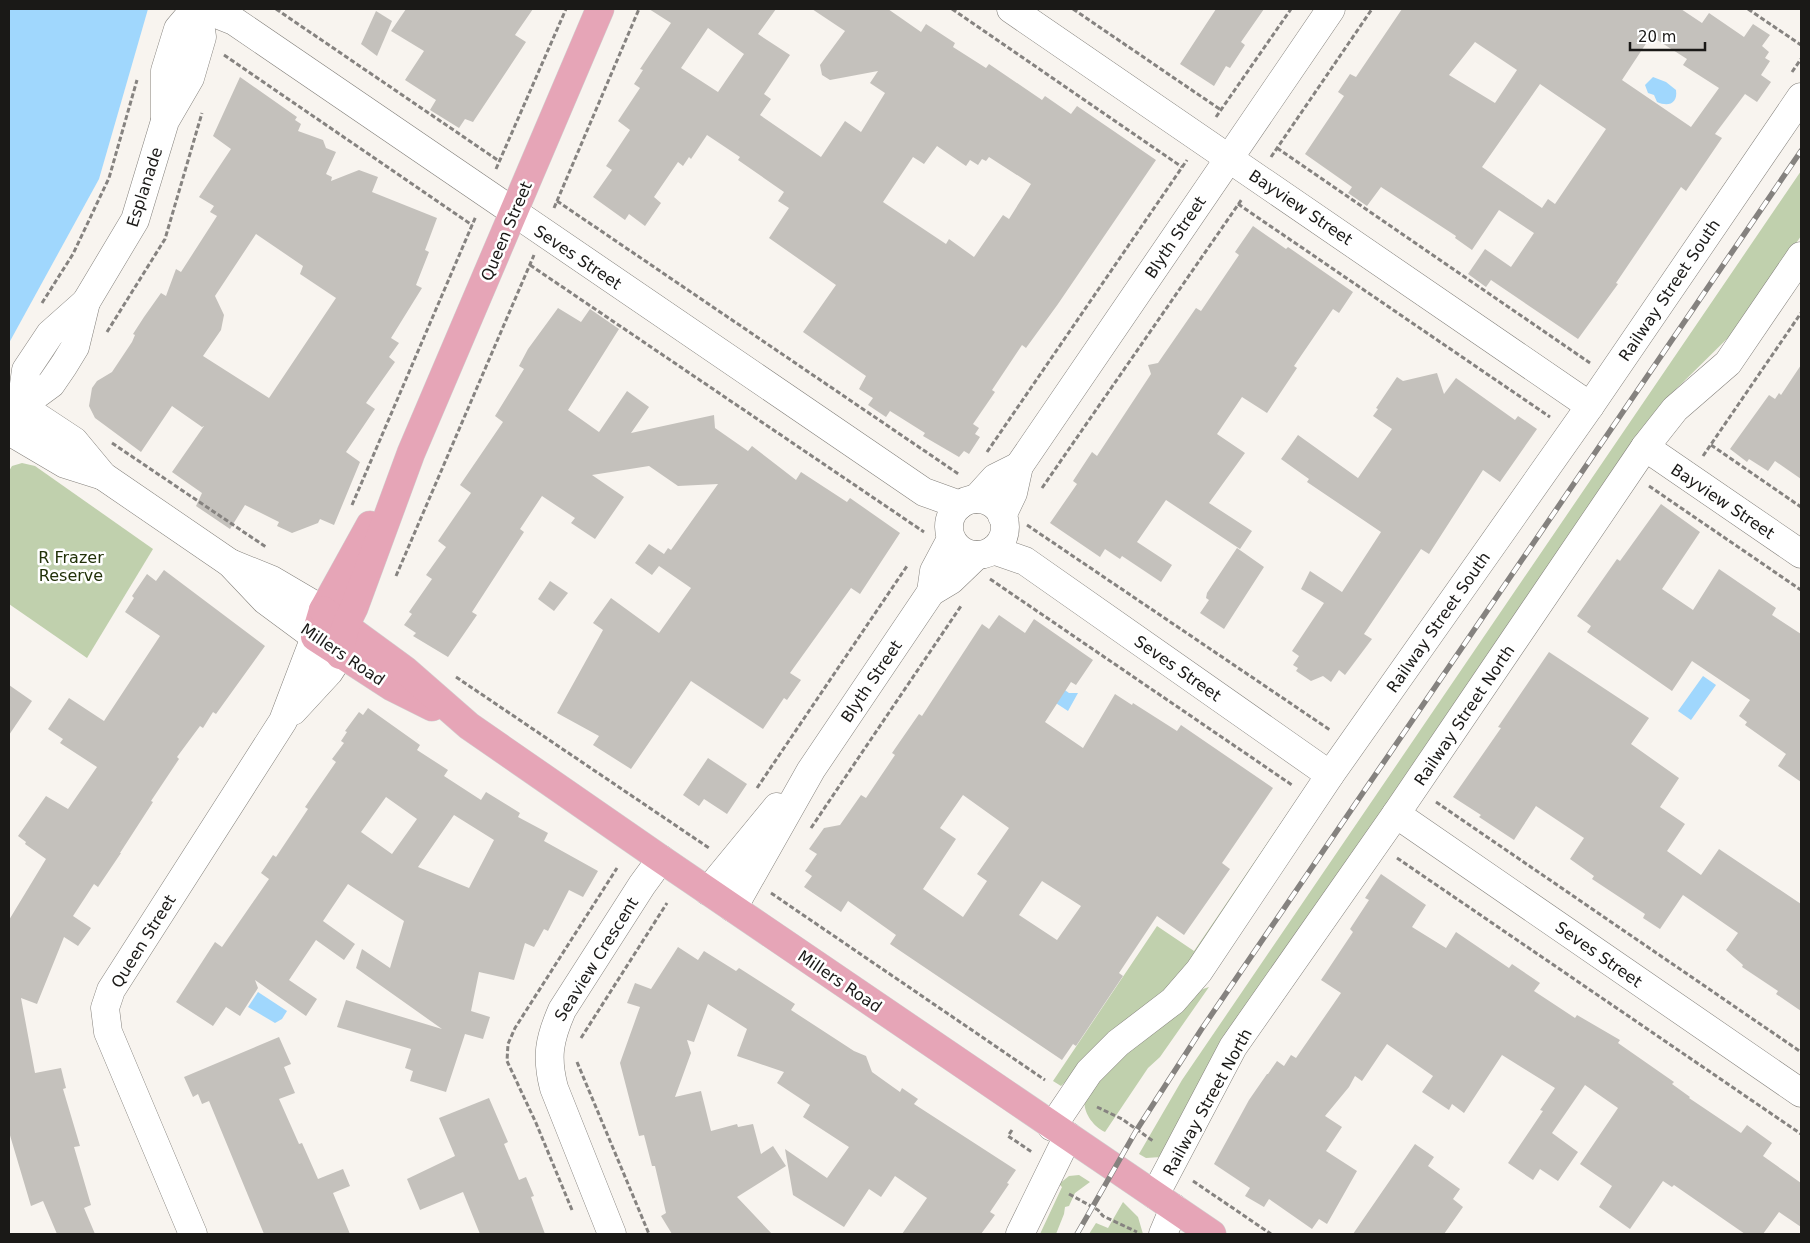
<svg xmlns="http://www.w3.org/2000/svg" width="1810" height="1243" font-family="'DejaVu Sans',sans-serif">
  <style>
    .green { fill: #c0d0ad }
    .water { fill: #a0d7fd }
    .building { fill: #c4c1bc; fill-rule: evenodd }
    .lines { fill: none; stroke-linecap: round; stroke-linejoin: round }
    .minor-casing { stroke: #85827d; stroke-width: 29 }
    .major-casing { stroke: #d1d1d1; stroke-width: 29 }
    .path { stroke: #868380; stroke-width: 3; stroke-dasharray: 5 2.5; stroke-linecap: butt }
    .minor { stroke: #fff; stroke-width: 28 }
    .major { stroke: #e6a5b7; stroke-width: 28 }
    .rail-casing { stroke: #85827f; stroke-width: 5.5 }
    .rail { stroke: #fff; stroke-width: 4; stroke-dasharray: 11; stroke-linecap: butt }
    .labels { text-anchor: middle; stroke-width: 5; stroke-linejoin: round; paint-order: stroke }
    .street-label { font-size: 16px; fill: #1a1917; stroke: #fff }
    .park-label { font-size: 16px; fill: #223209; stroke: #fff }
  </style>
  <rect width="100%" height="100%" fill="#f8f4ef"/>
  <g class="green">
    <polygon points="1801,171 1801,236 1742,324 1666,399 1650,419 1161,1157 1146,1158 1139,1154 1182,1080"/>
    <polygon points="22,463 35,466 153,549 87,658 9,604 9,471 12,466"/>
    <polygon points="1308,783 1198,959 1061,1086 1053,1081 1157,926 1194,951"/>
    <path d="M1209,987L1160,1057L1148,1068L1105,1132C1092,1126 1080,1109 1086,1094C1099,1066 1173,1013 1200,990Z"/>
    <polygon points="1079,1175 1090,1182 1075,1193 1069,1206 1065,1207 1064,1214 1056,1234 1040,1234 1062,1187 1059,1184 1069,1176"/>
    <polygon points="1123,1202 1138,1217 1143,1234 1089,1234 1096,1223 1108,1228"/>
  </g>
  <g class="water">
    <polygon points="9,9 148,9 99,179 9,343"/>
    <path d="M1653,77L1666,82L1676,90C1678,104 1668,107 1657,102L1654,95L1648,93L1645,85Z"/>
    <polygon points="1703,676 1716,685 1691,720 1678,711"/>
    <polygon points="1049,679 1069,693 1078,693 1068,711 1039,692"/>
    <polygon points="258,992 287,1011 282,1019 275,1023 248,1007"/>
  </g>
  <g class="building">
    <polygon points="406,9 533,9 515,35 526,42 473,122 465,119 459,128 430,110 436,100 405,80 424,51 391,31"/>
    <path d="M649,9H776L758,34L790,55L764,94L771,99L760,115L821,157L845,121L861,132L885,93L870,83L878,71L830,80L822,75L820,65L845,31L812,9H888L921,32L926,24L955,43L953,47L986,68L989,64L1042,100L1045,96L1071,114L1077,106L1156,160L1058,304L1026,348L1022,345L992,390L995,392L973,424L979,428L975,434L980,437L969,454L964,451L959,457L923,436L925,433L890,411L886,417L868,405L873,398L859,389L866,376L803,332L836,285L769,238L789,208L778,201L784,192L738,160L740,157L707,135L691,159L689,157L683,166L678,162L654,197L661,203L645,226L629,214L625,220L593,197L612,170L606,166L630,130L618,121L640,88L634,84L643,70L640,69L671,23ZM708,28L744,54L718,92L681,68ZM937,146L966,166L970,160L978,165L982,159L986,161L989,157L1031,184L1009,219L1003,215L974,257L949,239L946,244L883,202L913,157L924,164Z"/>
    <polygon points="1216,9 1264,9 1241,42 1245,45 1230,68 1226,66 1214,86 1180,64"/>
    <path d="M1402,9H1681L1702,23L1709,13L1744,37L1753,24L1770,35L1762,46L1769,52L1765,58L1770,61L1761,75L1771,82L1757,102L1745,94L1715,134L1722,138L1686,191L1681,187L1616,283L1618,284L1578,339L1491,280L1486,287L1468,274L1485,249L1511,267L1534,233L1499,210L1472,250L1455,238L1456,236L1381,187L1367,206L1348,193L1352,187L1305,154L1344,96L1338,92L1350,74L1356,77ZM1651,36L1687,59L1683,65L1719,88L1691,127L1622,80ZM1475,42L1517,70L1495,103L1449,75ZM1540,84L1606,129L1555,204L1548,199L1542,208L1482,167Z"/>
    <polygon points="376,11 392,21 377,56 361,44"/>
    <path d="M240,77L297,117L295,120L301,124L298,131L323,140L326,148L336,152L326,174L332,177L331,181L359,170L378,177L372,192L437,218L425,250L429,252L416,285L422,288L391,338L399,343L389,357L395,362L366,403L375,409L346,452L360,462L334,525L320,519L318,523L292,533L277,526L279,522L245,505L230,529L196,506L202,493L172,472L204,426L202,427L172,406L141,452L95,418L89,406L92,388L97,381L112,372L132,342L135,335L133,334L144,317L161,293L166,296L176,269L181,272L217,216L210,212L214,206L199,197L231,149L213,136ZM256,234L303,266L300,274L336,298L269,398L203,356L221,330L224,315L215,296Z"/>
    <polygon points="1253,226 1286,249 1288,247 1353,292 1339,313 1333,309 1294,366 1297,368 1267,413 1242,397 1217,434 1245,453 1209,503 1252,531 1240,549 1166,500 1137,542 1172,565 1161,582 1122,556 1120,559 1105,549 1100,557 1050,523 1077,484 1073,481 1092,452 1097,456 1151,374 1148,365 1158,363 1196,308 1201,311 1239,255 1235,252"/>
    <polygon points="558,308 581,322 590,309 619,329 568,410 599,432 627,391 649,407 631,433 714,415 715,428 748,451 752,446 796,480 801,472 847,502 850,498 900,533 860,594 851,588 790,673 801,680 787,700 784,698 763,729 691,681 631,769 593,745 599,736 557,713 603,630 593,623 611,598 659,633 691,588 659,566 652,575 635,563 649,544 664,554 668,548 671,550 718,484 678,486 649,466 592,475 624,497 595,539 571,523 575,518 542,496 520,529 524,532 472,612 477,615 448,657 413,636 416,633 404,625 412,614 409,612 432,579 426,575 446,547 438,541 471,493 460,485 503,422 495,416 524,369 519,366 528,349"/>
    <polygon points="1801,365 1801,479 1775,461 1768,471 1749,459 1747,462 1730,449 1769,395 1775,399 1779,393 1781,395"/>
    <polygon points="1437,373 1444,394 1456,378 1515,420 1518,416 1537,429 1500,482 1483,470 1429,554 1421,549 1364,634 1372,639 1345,675 1339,670 1331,682 1323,676 1311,681 1296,671 1298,668 1293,665 1299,656 1292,651 1324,603 1301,589 1310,571 1342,592 1381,532 1307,482 1309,479 1281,459 1298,435 1358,478 1392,429 1373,416 1378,409 1376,408 1397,377 1403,381"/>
    <polygon points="1661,504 1700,532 1662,589 1693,610 1719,569 1776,608 1772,615 1801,634 1801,782 1778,766 1786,754 1745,725 1747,722 1739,716 1750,700 1692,661 1672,691 1587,632 1591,626 1577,616 1617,559 1620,561"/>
    <polygon points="1237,548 1264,567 1224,629 1200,613 1209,600 1206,598 1207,593"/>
    <polygon points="164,570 265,646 216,714 213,712 203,728 200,726 177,757 179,759 151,801 153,802 120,853 121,853 98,887 94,884 73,916 91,928 78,946 64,937 37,1004 21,998 35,1073 61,1068 66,1088 63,1089 80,1146 74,1147 91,1205 84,1208 95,1234 57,1234 43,1201 31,1206 9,1132 9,920 46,859 25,844 26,842 18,836 46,796 68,809 97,767 60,743 63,739 48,729 69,698 104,721 160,636 125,612 134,598 132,596 147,574 156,581"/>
    <polygon points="550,581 568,593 554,611 538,599"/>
    <path d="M999,615L1025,633L1034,619L1093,660L1076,685L1071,682L1045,722L1083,748L1115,694L1132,705L1133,703L1177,731L1181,725L1273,788L1222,863L1230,869L1184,935L1157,916L1119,973L1123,976L1076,1046L1073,1044L1062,1060L890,944L896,935L848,901L841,912L804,887L812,876L805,871L817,854L809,849L824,828L840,825L861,795L866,798L895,755L892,753L919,714L922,716L982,624L989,629ZM963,795L1009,828L977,874L987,881L963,917L923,889L956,839L940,828ZM1042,881L1081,906L1057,940L1019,915Z"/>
    <polygon points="1549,652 1649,718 1631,744 1679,778 1660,807 1685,824 1667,851 1701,875 1719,849 1801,904 1801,1011 1776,994 1778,991 1742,967 1743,965 1726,950 1738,933 1683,895 1660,929 1643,918 1645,914 1592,879 1594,876 1570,859 1584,838 1536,806 1514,840 1479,817 1481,815 1453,797 1501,728 1498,727"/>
    <polygon points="9,685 32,701 9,735"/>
    <path d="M368,708L420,745L417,750L448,770L444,776L481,800L486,792L520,813L518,817L548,833L544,841L598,871L583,897L569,890L548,931L544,929L534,947L525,943L514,980L479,972L471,1011L490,1017L483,1039L465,1034L446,1092L410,1081L413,1071L405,1068L411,1049L337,1027L346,1000L442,1029L356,968L362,949L390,968L404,921L348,884L323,921L355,944L344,960L316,940L289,980L317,999L306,1016L255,980L258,988L240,1016L226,1007L213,1026L176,1002L215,942L222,947L269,879L261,873L273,855L276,857L308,809L305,807L336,762L332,759L344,743L341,741L347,732L345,731L359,712L363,715ZM386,797L417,819L392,854L361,832ZM454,815L494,840L469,888L418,867Z"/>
    <polygon points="708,758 747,784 727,814 704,799 699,806 683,795"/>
    <polygon points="1381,874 1426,905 1412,927 1446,948 1456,932 1509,968 1512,964 1540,983 1534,991 1575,1018 1577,1015 1620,1040 1618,1043 1674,1082 1672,1084 1690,1097 1689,1098 1741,1133 1747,1125 1772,1143 1763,1156 1801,1183 1801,1227 1779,1212 1763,1234 1745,1234 1674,1185 1672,1187 1663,1181 1630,1229 1599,1207 1612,1186 1580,1164 1618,1108 1585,1085 1552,1133 1578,1152 1558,1181 1540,1169 1533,1180 1508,1163 1543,1111 1540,1110 1555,1088 1502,1055 1464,1113 1452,1104 1449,1110 1422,1092 1433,1076 1387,1044 1362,1081 1355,1076 1349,1087 1325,1116 1342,1127 1326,1151 1357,1171 1327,1224 1319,1219 1312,1229 1269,1199 1264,1207 1245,1196 1250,1188 1214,1164 1249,1100 1267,1074 1268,1074 1277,1061 1284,1066 1291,1055 1296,1058 1341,993 1321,980 1353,932 1350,929 1369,900 1365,898"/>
    <polygon points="678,947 698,960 704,951 736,971 739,968 795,1004 791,1010 854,1051 866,1056 872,1072 900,1092 902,1088 918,1099 914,1104 1016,1170 1007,1183 1009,1184 990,1212 995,1215 981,1234 902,1234 927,1198 895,1176 881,1197 869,1189 844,1227 793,1195 785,1149 827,1178 849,1147 803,1117 810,1105 777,1083 784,1072 737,1056 747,1029 708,1004 694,1042 687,1040 691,1053 675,1097 701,1091 711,1131 737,1124 738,1127 753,1124 761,1154 773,1146 786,1166 737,1197 772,1234 672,1234 661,1216 666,1213 655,1166 652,1166 644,1135 639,1136 620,1063 640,1007 627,1003 635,983 651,989"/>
    <polygon points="279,1037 291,1064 284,1067 295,1093 279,1099 299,1144 302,1143 318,1179 343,1169 350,1186 333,1193 350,1234 264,1234 209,1101 202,1104 198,1094 193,1097 184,1077"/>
    <polygon points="489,1098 508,1142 504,1144 519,1180 526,1177 534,1196 531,1197 545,1234 480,1234 463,1192 420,1210 407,1179 455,1156 439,1118"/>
    <polygon points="1415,1144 1434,1157 1428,1166 1460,1189 1453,1199 1463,1207 1444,1234 1353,1234"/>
  </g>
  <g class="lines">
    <g class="minor-casing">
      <g id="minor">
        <polyline points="204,9 234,21 924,492 960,505"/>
        <polyline points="1011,9 1590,406"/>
        <polyline points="165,119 165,71 178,29 195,9"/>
        <polyline points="21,406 74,441 103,476 230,563 272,580 323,610"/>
        <polyline points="21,406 26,370 50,334 86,302"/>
        <polyline points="9,424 21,406 51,384 64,365 75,347 86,302 135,220 165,121 190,78 202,37 198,9"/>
        <polyline points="9,431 65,464 103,476"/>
        <polyline points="1645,447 1801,554"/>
        <polyline points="976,499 995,478 1019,466"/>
        <circle cx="977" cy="527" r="28"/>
        <polyline points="1002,516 1013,493 1019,466 1331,9"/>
        <polyline points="993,550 1025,561 1330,775"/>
        <polyline points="931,592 934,571 951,539"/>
        <polyline points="293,711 329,672 340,655"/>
        <polyline points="1396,814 1801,1093"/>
        <polyline points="708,891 777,807"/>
        <polyline points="733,908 811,770 931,592 951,580 977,555"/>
        <polyline points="1052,1127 1089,1072 1118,1043 1173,1001 1199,971 1330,775 1590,406 1801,97"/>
        <polyline points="1155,1195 1233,1047 1396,814 1645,447 1675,409 1728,363 1801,256"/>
        <polyline points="193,1234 108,1032 105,1008 111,990 283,721 315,637 265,600 230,563"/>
        <path d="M612,1234L554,1088C546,1057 549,1040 562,1010L642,885L661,859"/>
        <polyline points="1020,1234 1068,1136"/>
        <polyline points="1163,1234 1174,1208"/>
      </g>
    </g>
    <g class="major-casing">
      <g id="major">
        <polyline points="370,525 323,610 315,637 392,687 432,707"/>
        <polyline points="323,610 405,670 469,726 661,859 1212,1234"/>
        <path d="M340,655C341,637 345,624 354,608L411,453L600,9"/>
      </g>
    </g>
    <g class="path">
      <polyline points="276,9 499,161"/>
      <polyline points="952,9 1182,167"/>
      <polyline points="1073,9 1221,110"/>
      <polyline points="1748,9 1801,45"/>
      <polyline points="224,55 472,225"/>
      <polyline points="1792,72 1801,59"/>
      <polyline points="1216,117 1291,9"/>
      <polyline points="1277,148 1590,363"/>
      <polyline points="1271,157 1372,9"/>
      <polyline points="496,169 566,9"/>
      <polyline points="557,201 960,475"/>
      <polyline points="1238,204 1550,417"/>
      <polyline points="554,208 639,9"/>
      <polyline points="530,265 924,532"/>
      <polyline points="42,303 73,254 109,178 137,80"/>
      <polyline points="107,332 165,239 202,113"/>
      <polyline points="112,443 266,547"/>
      <polyline points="1711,445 1801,507"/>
      <polyline points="987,452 1187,160"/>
      <polyline points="1703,456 1801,313"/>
      <polyline points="1649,486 1801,590"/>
      <polyline points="1042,488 1242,199"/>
      <polyline points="352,505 476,216"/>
      <polyline points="1027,525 1330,730"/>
      <polyline points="396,576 534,255"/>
      <polyline points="990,579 1292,785"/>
      <polyline points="456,677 709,848"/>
      <polyline points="757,788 907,566"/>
      <polyline points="1436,802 1801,1052"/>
      <polyline points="811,828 961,606"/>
      <polyline points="1397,858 1801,1134"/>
      <polyline points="771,893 1045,1080"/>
      <polyline points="581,1038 667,903"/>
      <polyline points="577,1062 649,1234"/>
      <polyline points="1097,1107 1122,1119 1153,1141"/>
      <polyline points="1012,1130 1008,1136 1032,1152"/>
      <polyline points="1193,1181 1271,1234"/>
      <polyline points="1069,1194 1098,1210 1103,1216 1137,1232"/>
      <polyline points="572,1210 536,1123 507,1061 508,1044 515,1028 617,868"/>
    </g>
    <use href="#minor" class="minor"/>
    <use href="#major" class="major"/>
    <g class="rail-casing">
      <polyline id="rail" points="1077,1234 1136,1131 1201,1030 1801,151"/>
    </g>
    <use href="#rail" class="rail"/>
  </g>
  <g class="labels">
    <g class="street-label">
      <text transform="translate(144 187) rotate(-72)" y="6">Esplanade</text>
      <text transform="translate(1301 207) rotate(34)" y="6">Bayview Street</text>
      <text transform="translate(506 231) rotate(-67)" y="6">Queen Street</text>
      <text transform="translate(1175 237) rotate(-56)" y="6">Blyth Street</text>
      <text transform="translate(578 257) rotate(34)" y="6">Seves Street</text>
      <text transform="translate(1669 290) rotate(-56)" y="6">Railway Street South</text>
      <text transform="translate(1723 501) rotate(34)" y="6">Bayview Street</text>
      <text transform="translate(1438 622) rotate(-55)" y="6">Railway Street South</text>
      <text transform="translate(343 654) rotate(34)" y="6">Millers Road</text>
      <text transform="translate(1178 668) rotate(35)" y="6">Seves Street</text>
      <text transform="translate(871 681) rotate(-56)" y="6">Blyth Street</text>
      <text transform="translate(1464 715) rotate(-56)" y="6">Railway Street North</text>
      <text transform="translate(143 941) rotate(-58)" y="6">Queen Street</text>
      <text transform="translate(1599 954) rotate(35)" y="6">Seves Street</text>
      <text transform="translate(596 959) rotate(-58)" y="6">Seaview Crescent</text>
      <text transform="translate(840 981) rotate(34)" y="6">Millers Road</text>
      <text transform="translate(1207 1102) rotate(-61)" y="6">Railway Street North</text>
    </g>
    <g class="park-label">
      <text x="71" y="563">R Frazer<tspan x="71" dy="18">Reserve</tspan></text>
    </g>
  </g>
  <rect width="1810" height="1243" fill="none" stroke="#1a1917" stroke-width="20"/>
  <path d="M1630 42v8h75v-8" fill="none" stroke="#1a1917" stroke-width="2.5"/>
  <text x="1638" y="42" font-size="15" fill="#1a1917" stroke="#ffffff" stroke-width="4" paint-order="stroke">20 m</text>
</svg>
